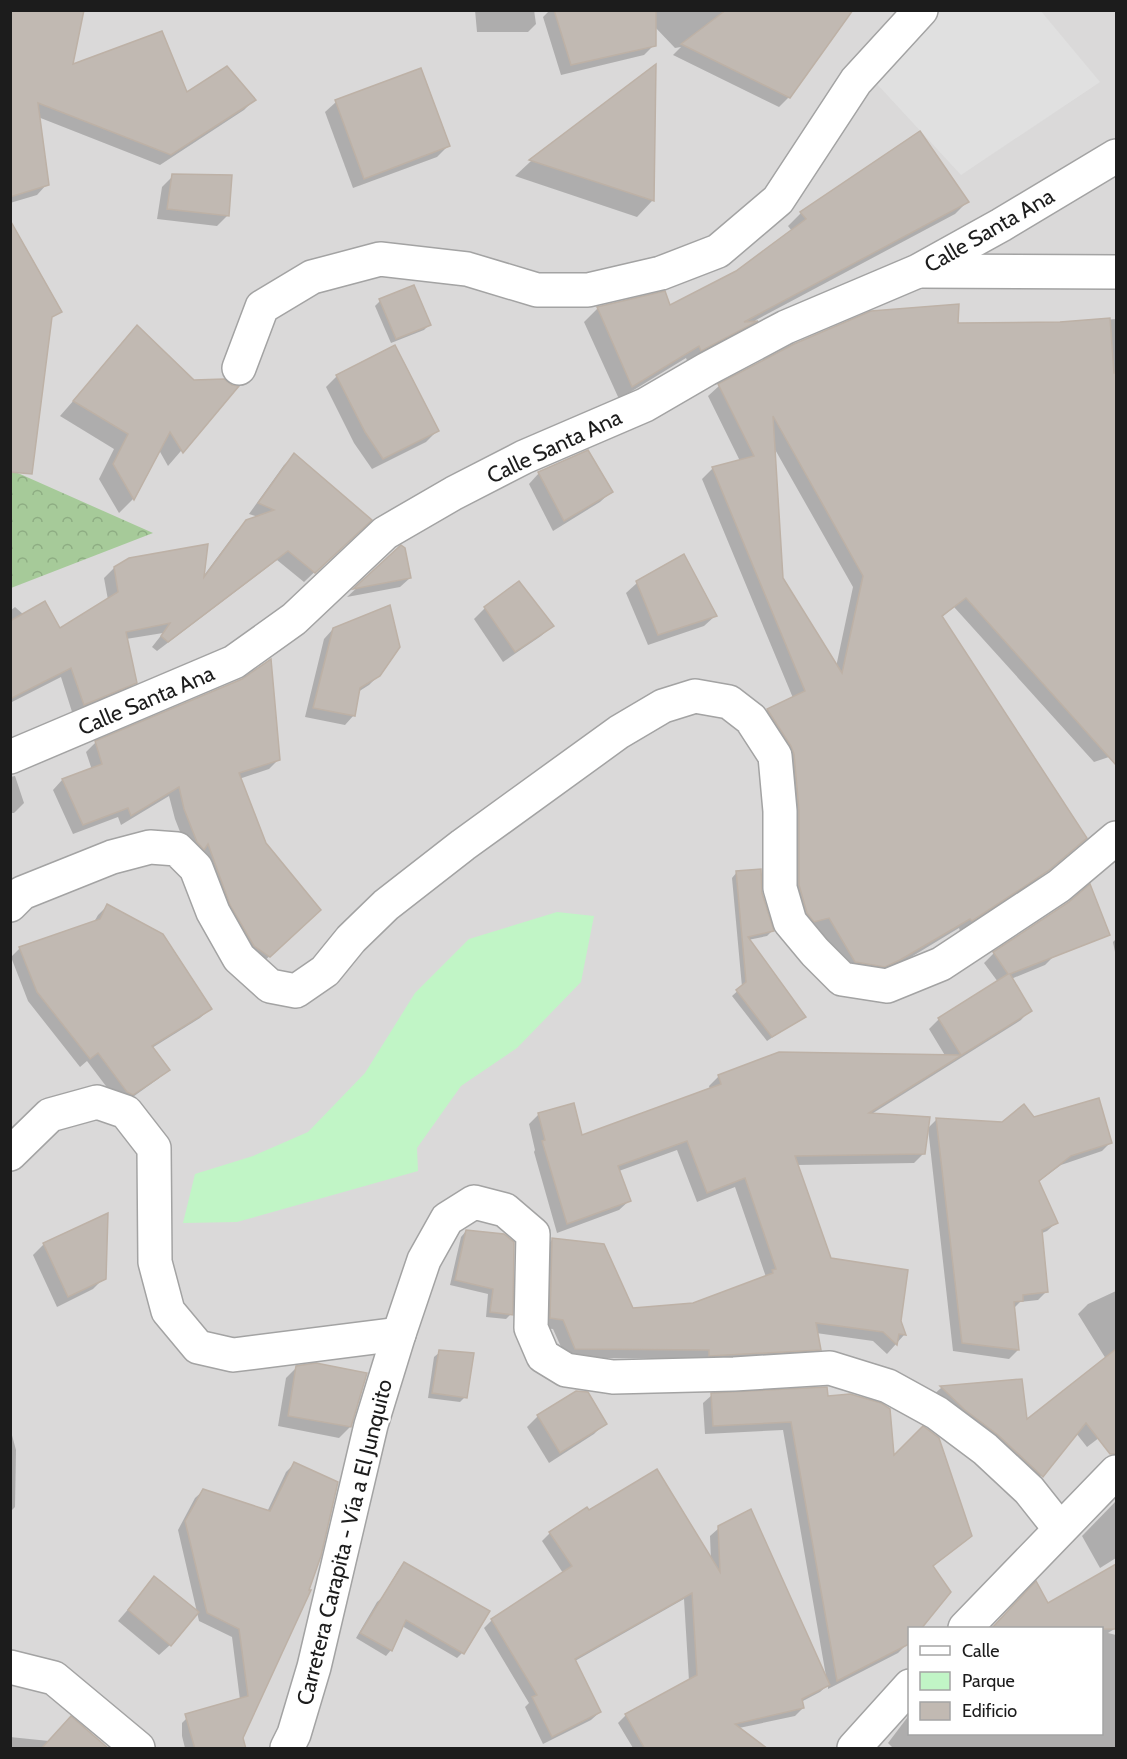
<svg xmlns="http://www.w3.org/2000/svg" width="1127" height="1759" font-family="Cabin,sans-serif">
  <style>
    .residential { fill: #dad9d9; fill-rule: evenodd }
    .forest { fill: url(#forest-crowns) }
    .park { fill: #c1f5c6 }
    .parking { fill: #e0e0e0 }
    .shadow { fill: #0003; fill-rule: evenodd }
    .building { fill: #c1b9b2; stroke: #bdb1a6; stroke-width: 1.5; fill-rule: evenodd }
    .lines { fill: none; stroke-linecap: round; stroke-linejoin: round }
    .minor-casing { stroke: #a3a3a3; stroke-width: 36 }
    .minor { stroke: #fff; stroke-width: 33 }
    .labels { text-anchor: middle; stroke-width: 4.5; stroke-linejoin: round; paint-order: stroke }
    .street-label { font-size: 22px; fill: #1c1c1c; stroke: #fff }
  </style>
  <defs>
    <pattern id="forest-crowns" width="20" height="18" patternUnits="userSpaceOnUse" patternTransform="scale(1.5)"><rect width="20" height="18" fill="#a6ca99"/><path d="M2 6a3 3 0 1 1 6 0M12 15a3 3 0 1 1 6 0" fill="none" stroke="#8ead83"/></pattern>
  </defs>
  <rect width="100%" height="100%" fill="#edeae2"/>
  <path class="residential" d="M11,11H1116V1748H11ZM910,1628H1102V1734H910Z"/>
  <polygon class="forest" points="11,470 153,533 11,588"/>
  <polygon class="park" points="557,912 594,916 581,982 517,1048 461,1086 417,1148 418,1171 237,1222 183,1223 195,1174 253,1156 308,1132 365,1073 415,993 469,939"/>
  <polygon class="parking" points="1040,10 1100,82 961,175 865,71 918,11"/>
  <g class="shadow">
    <polygon points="10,10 71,66 186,94 254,100 244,110 160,165 38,117 47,184 37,195 10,203"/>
    <polygon points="475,10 534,10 536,24 528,32 477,32"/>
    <polygon points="550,10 851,10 789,97 779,107 673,55 681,47 675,48 654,26 654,45 644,55 561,75 543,17"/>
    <polygon points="654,67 652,201 637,217 515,176 530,162"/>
    <polygon points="336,102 448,146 437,157 353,188 325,112"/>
    <polygon points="173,176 228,215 217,226 157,219 162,187"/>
    <polygon points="968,201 955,214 756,320 743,333 688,363 686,358 619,399 584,322 597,309 664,293 669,307 736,272 792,231 788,226 801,213"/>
    <polygon points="380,301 429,325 424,330 391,343 375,306"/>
    <path d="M1116,319V750L1109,757L1094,762L954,607L941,618L1064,857L1035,881L960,931L959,928L888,971L844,972L818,928L803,932L757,720L767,710L793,698L702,479L713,468L740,461L708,396L719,386L956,325L1060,323ZM773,446L853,587L836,667L782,578Z"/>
    <polygon points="137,328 194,382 236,387 168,466 159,450 133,499 119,513 99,479 114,449 60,416"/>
    <polygon points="337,376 437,431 426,442 372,469 354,443 326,387"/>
    <polygon points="295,455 359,530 304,582 277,560 157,651 152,647 163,633 126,639 136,682 125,693 73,715 61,677 10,703 10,611 15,607 24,615 60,630 108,600 104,578 114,568 202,578 236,532 247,521 258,517 249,514 284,465"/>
    <polygon points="539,473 611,492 600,502 553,531 529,484"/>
    <polygon points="401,547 410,578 400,587 347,597"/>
    <polygon points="637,583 715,616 704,626 648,645 626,593"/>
    <polygon points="485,608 552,626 541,636 503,662 474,619"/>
    <polygon points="333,629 379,675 369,685 358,692 354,715 345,725 305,717 324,639"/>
    <polygon points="96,742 279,759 269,769 239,779 265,843 309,919 259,966 188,852 175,819 169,796 121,825 118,817 73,834 53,790 62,780 92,770 86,752"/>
    <polygon points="15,776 24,803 14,813 10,813 10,777"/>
    <polygon points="737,872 760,893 772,931 767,936 748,940 804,1016 767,1041 732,996 742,987 732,878"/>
    <polygon points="107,906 210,1009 200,1018 152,1048 168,1070 158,1079 123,1104 118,1102 87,1061 80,1067 28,1001 11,957 20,948 94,922 98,915"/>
    <polygon points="1116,939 1116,957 1113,942"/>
    <polygon points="994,953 1054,956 1045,965 1011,979 1030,1010 1021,1020 870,1115 923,1154 914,1163 797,1165 830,1260 899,1321 904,1335 887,1354 873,1341 816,1333 819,1349 809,1359 566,1358 553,1329 541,1328 543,1250 552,1240 632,1310 694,1305 766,1277 735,1187 697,1202 677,1150 619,1171 629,1201 619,1210 557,1233 534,1152 535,1150 529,1124 538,1115 581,1137 710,1090 709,1086 718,1077 780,1053 946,1057 929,1029 939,1019 998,982 984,963"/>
    <polygon points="937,1119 1002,1124 1034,1119 1110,1143 1102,1151 1061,1165 1038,1182 1056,1223 1047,1231 1040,1234 1047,1291 1038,1300 1020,1302 1013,1309 1018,1350 1009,1359 953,1351 928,1128"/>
    <polygon points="466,1231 511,1314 506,1319 486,1317 488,1294 450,1285 461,1237"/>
    <polygon points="44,1244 104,1278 93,1289 57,1307 33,1255"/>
    <polygon points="1116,1291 1116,1425 1087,1447 1076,1433 1032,1486 931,1397 941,1388 1021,1381 1025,1422 1106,1359 1078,1314 1088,1304"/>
    <polygon points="440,1352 465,1397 460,1402 428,1398 434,1357"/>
    <polygon points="297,1367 350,1427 339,1438 278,1426 286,1378"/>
    <polygon points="712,1395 827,1397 970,1536 932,1567 910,1628 910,1641 898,1653 828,1689 828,1685 820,1692 801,1702 803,1708 795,1716 739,1728 693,1748 633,1748 618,1723 626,1715 689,1681 684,1599 575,1661 600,1712 591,1720 543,1744 525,1707 529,1703 484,1628 492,1620 563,1573 542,1541 550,1533 589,1512 711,1561 710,1536 719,1528 826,1676 783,1430 705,1434 703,1403"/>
    <polygon points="538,1416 605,1423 594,1434 549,1463 527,1427"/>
    <polygon points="10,1428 16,1450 15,1507 10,1512"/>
    <polygon points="294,1464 337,1483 236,1748 185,1748 182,1736 182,1723 190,1715 240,1700 232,1637 199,1621 178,1530 195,1498 204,1490 267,1512 286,1472"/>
    <polygon points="1116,1501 1116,1558 1100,1568 1082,1536"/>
    <polygon points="404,1564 488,1611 462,1653 457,1658 402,1626 391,1650 386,1656 356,1638 377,1602 382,1598 399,1569"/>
    <polygon points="1116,1566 1116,1628 1108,1633 1116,1635 1116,1748 893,1748 888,1743 910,1714 910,1734 1102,1734 1102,1628 1048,1605"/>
    <polygon points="155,1578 170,1645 159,1655 118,1621"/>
    <polygon points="10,1737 49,1741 85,1748 10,1748"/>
  </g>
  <g class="building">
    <polygon points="10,10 84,10 73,64 162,31 187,92 227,66 256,100 171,155 38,103 49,185 10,197"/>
    <polygon points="554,10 656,10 656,46 571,65"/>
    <polygon points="726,10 853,10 790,98 681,44"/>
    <polygon points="656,64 654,201 529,160"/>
    <polygon points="421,68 450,146 364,179 335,100"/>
    <polygon points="920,131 969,202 744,322 758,321 701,351 699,346 632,387 597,307 665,291 670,305 736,271 806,219 800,212"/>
    <polygon points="172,174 232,175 229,216 167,209"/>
    <polygon points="10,220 62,312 52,317 32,474 10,472"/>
    <polygon points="414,285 431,325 396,339 379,299"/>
    <path d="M959,304L958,323L1060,322L1110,318L1114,373H1116V765L966,598L942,616L1087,838L1048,871L972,921L970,919L900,960L885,967L855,962L829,918L814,922L807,913L799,885V811L794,754L791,746L767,709L805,691L712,467L754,456L718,384L794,344L871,311ZM773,416L863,576L842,673L783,578Z"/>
    <polygon points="137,325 194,380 224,379 232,385 239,386 183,453 170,432 134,500 113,464 128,434 73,401"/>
    <polygon points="395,345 439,431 383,459 365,432 336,375"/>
    <polygon points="588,450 613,492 564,521 538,472"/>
    <polygon points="294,453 372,520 315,573 288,551 168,642 161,636 170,623 126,632 137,683 84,705 71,668 10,699 10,621 45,601 60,628 118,592 114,567 129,558 208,544 204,577 246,520 274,510 258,503"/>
    <polygon points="401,545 405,548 411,578 353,589"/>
    <polygon points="684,554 717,616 658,635 636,581"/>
    <polygon points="519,581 554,626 515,652 484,607"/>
    <polygon points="390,605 400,647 380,676 360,688 355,716 313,708 333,628"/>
    <polygon points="271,659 280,760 239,773 266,843 321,910 270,957 254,946 230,905 208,844 204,850 197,842 184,809 179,787 131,816 128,808 83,825 62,779 102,764 95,741 242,679"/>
    <polygon points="761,869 762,893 774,931 748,937 806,1017 772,1037 736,990 746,982 736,871"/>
    <polygon points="1090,884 1110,935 1010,974 1032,1011 869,1113 930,1117 925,1154 795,1156 831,1258 908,1270 901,1321 906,1335 899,1334 897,1345 883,1332 816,1323 821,1350 709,1356 709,1350 575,1349 563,1320 550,1318 552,1238 604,1244 633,1308 693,1303 773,1273 772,1270 776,1269 745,1178 707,1193 687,1141 618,1166 631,1201 567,1224 542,1141 545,1140 538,1113 574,1103 582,1135 721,1084 718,1075 779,1052 961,1055 938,1018 1008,974 993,952 1069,902"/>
    <polygon points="107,904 163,934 212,1009 152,1046 170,1070 133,1095 127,1092 98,1053 90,1059 37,992 19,947 100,919"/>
    <polygon points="1099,1098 1112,1143 1071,1156 1039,1181 1058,1223 1042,1230 1048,1292 1023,1295 1023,1301 1014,1302 1019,1350 962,1343 936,1118 1002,1122 1024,1104 1034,1117"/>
    <polygon points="108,1213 106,1279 68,1297 43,1243"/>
    <polygon points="466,1230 504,1234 514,1242 513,1315 490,1312 493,1289 455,1280"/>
    <polygon points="1116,1349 1116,1454 1110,1454 1086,1423 1043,1477 998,1435 965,1410 940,1386 1022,1379 1027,1419"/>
    <polygon points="439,1350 474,1353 467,1398 432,1393"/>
    <polygon points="316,1363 367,1373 351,1427 288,1416 296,1366"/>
    <polygon points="827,1387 828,1396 850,1394 881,1403 890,1409 894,1455 923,1426 939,1438 972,1536 933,1566 951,1592 921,1629 909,1629 909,1644 837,1681 791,1422 713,1426 711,1393"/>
    <polygon points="576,1391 588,1392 607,1424 560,1453 537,1415"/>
    <polygon points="294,1462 338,1482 321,1556 309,1590 311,1590 243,1738 246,1749 195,1749 185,1714 248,1696 239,1629 207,1613 185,1521 203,1489 270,1511"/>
    <polygon points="657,1469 720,1572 718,1526 751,1509 830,1685 802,1699 804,1708 735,1724 768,1749 645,1749 625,1714 697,1675 692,1593 575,1659 601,1712 552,1737 532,1697 537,1695 491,1619 572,1566 549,1532 587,1507 589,1510"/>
    <polygon points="404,1562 490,1611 464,1654 406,1620 392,1651 360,1633"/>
    <polygon points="1116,1564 1116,1629 991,1629 1036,1581 1048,1603"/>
    <polygon points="154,1576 199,1612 171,1646 128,1610"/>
    <polygon points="71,1716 109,1749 41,1749"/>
  </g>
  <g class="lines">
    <g class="minor-casing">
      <g id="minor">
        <polyline points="920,271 1116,272"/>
        <polyline points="239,368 262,307 312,277 380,259 467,269 537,290 588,290 661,273 718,251 778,200 856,81 921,10"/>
        <polyline points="10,757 234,662 294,619 385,533 454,493 524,457 645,405 707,369 786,327 918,271 1001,225 1116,156"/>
        <polyline points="10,905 22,893 112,857 150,847 177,849 196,868 213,912 239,958 270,986 296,991 325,971 351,939 386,905 463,845 619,732 663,706 695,696 729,702 751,719 775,756 780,811 780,888 790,922 815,952 842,979 887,986 941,964 1059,886 1116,838"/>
        <polyline points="10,1154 50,1115 97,1102 126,1112 154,1148 155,1262 168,1311 198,1347 233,1355 399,1334"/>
        <polyline points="965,1628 1116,1472"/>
        <polyline points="10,1667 54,1678 138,1748"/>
        <polyline points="287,1748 294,1734 314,1667 371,1425 399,1334 424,1260 447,1219 474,1202 505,1210 533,1234 531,1328 543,1356 566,1370 613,1377 734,1374 830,1368 888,1386 937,1413 985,1449 1029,1490 1060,1529"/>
        <polyline points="854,1748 910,1686"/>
      </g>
    </g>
    <use href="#minor" class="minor"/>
  </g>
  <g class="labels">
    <g class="street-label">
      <text transform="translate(989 230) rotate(-30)" y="8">Calle Santa Ana</text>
      <text transform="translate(554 446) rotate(-25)" y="8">Calle Santa Ana</text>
      <text transform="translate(146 700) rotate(-23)" y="8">Calle Santa Ana</text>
      <text transform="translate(344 1542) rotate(-76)" y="8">Carretera Carapita - Vía a El Junquito</text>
    </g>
  </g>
  <rect width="1127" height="1759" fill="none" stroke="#1c1c1c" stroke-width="24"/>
  <rect x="908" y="1627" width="195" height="108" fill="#ffffff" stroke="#a4a4a4" stroke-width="1.5"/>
  <rect x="920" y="1646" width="30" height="9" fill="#ffffff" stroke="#a4a4a4" stroke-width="1.5"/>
  <text x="962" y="1657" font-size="18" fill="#1c1c1c">Calle</text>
  <rect x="920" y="1672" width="30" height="18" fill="#c1f5c6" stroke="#a4a4a4" stroke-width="1.5"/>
  <text x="962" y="1687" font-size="18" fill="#1c1c1c">Parque</text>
  <rect x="920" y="1702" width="30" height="18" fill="#c1b9b2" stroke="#a4a4a4" stroke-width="1.5"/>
  <text x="962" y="1717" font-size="18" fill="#1c1c1c">Edificio</text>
</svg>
